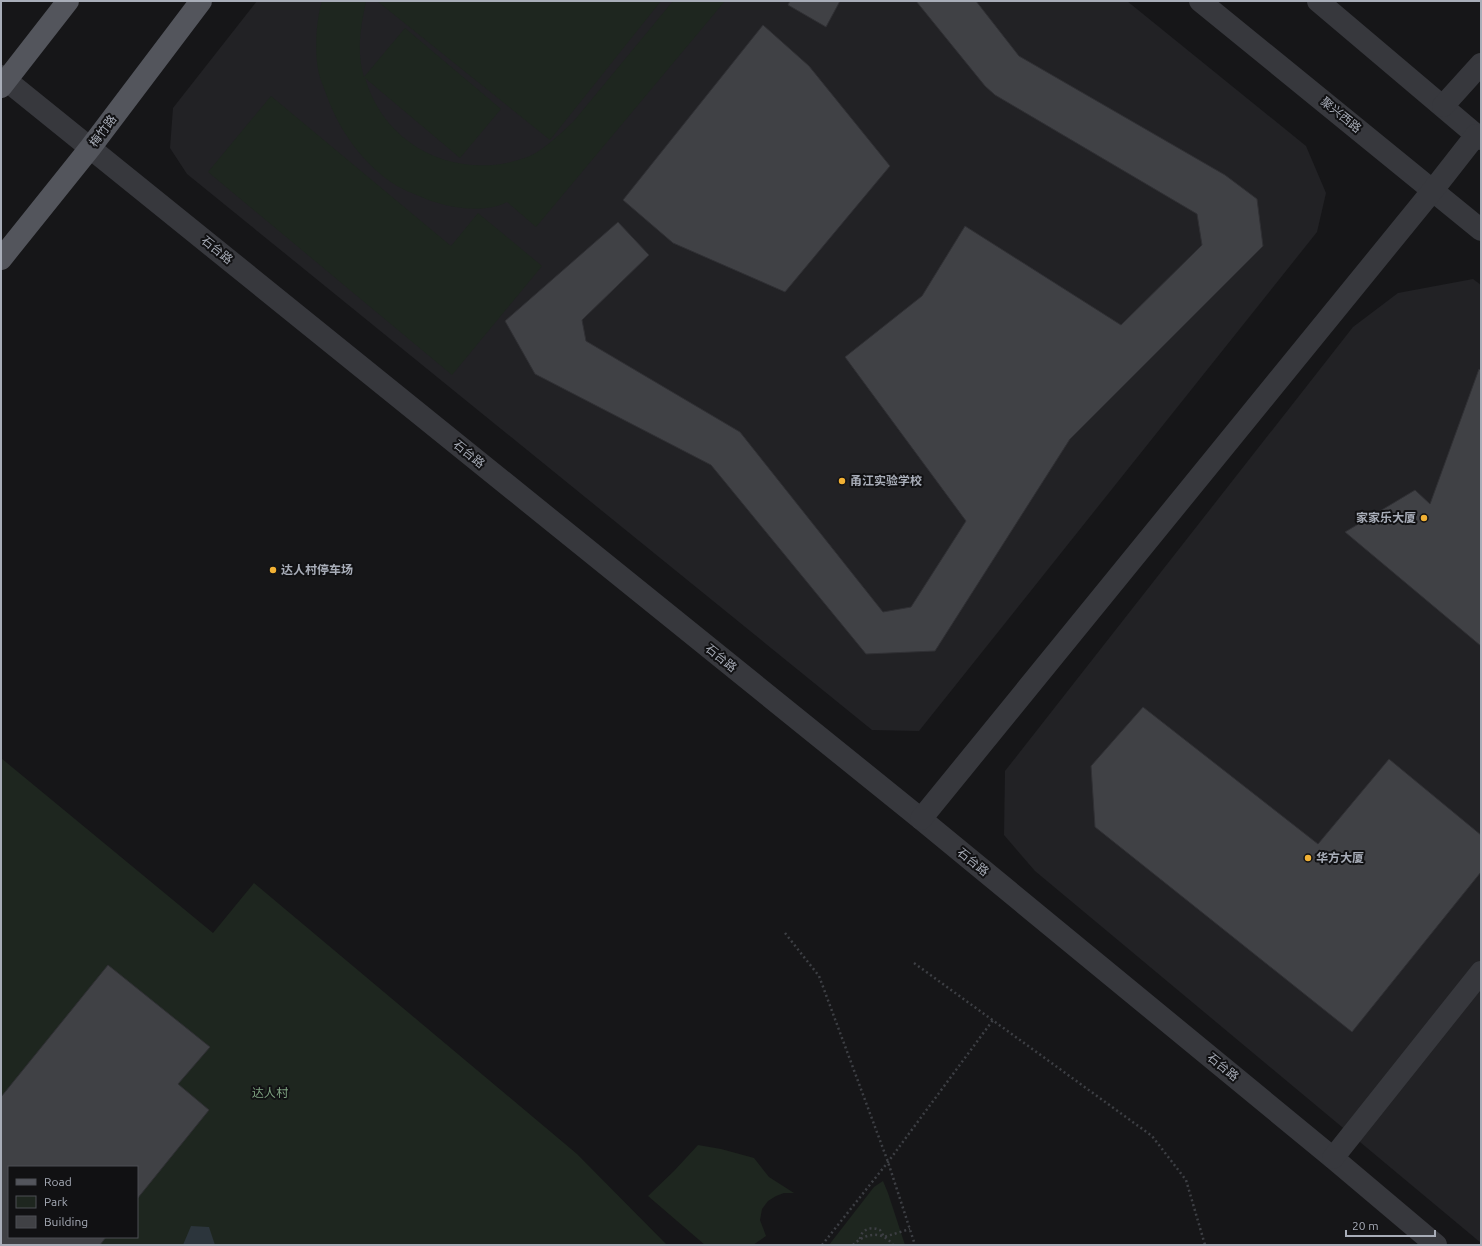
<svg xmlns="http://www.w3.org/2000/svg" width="1482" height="1246" font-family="Ubuntu,'Noto Sans SC',sans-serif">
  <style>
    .built { fill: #222225 }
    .green { fill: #1e261f; fill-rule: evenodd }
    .water { fill: #2c353c }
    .building { fill: #404145; stroke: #303034 }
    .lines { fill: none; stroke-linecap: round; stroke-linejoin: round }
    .path { stroke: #3d3f44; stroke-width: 2.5; stroke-dasharray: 2 3; stroke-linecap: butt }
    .minor { stroke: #37383d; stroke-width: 22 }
    .major { stroke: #53555c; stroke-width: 22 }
    .poi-dot { fill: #f2b134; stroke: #111113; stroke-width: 1.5 }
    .labels { text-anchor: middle; stroke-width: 4; stroke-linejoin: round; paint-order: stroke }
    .street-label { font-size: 12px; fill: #a8adb8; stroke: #111113 }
    .poi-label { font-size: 12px; font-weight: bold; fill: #a8adb8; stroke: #111113; text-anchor: start }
    .park-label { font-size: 12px; fill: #7fa381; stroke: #111113 }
  </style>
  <rect width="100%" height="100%" fill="#161618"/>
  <g class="built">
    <polygon points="257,1 1127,1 1306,146 1326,193 1317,232 919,731 872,730 187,174 170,148 173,108"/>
    <polygon points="1473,279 1481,285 1481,1243 1035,871 1004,835 1005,771 1353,327 1398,293"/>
  </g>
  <g class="green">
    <path d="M322,1H366C361,26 356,51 364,77L405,28L501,109L460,158L365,78C386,150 462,183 530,156C545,149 561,133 573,122L673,1H725L536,227L507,202C503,204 498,206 493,207C469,212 441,206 419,196C412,193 404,190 397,186C362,164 338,129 325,91C323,85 320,79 319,74C314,54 316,20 322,1Z"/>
    <polygon points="377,1 661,1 550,140"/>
    <polygon points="271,96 451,246 478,213 542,266 452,375 208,172"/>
    <path d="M1,758L213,933L254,883L577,1154L667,1245H1ZM9,1167H137V1237H9Z"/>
    <polygon points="698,1145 721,1149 754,1158 769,1177 794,1193 784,1193 776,1196 768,1201 762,1209 760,1220 766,1236 753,1245 705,1245 648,1196 674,1171"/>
    <polygon points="883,1181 888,1193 905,1245 829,1245 874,1187"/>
  </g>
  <polygon class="water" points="191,1226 209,1227 215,1245 183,1245"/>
  <g class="building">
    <polygon points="790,1 840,1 826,27 788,5"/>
    <polygon points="916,1 976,1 1019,56 1225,175 1257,199 1263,246 1070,439 935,651 866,654 711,465 535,374 505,321 618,222 649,255 582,320 586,341 740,432 883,612 911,607 966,521 845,357 922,296 965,226 1121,325 1202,245 1197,214 995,95 985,86"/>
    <polygon points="763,25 809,66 890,166 785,292 673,243 623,200"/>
    <polygon points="1479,369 1481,371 1481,646 1345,532 1415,490 1430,504"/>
    <polygon points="1143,707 1318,844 1389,759 1481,835 1481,872 1352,1032 1095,827 1091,766"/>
    <polygon points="108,965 210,1047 178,1084 209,1110 137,1199 137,1167 9,1167 9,1237 106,1237 100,1245 1,1245 1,1097"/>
  </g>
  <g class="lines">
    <g class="path">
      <polyline points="785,933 819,976 888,1162 915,1245"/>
      <polyline points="914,963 1152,1136 1186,1180 1205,1245"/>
      <path d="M860,1239C861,1229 872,1226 880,1230L884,1237L910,1229"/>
      <polyline points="822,1245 888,1162 993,1020"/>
      <path d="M853,1245C865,1233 882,1230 893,1245"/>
    </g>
    <g class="minor">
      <polyline points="1200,1 1481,230"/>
      <polyline points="1318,1 1481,139"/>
      <polyline points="1,76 921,819 1333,1158 1436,1245"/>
      <polyline points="1443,106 1481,64"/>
      <polyline points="921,819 1433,190 1476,135"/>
      <polyline points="1333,1158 1481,972"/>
    </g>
    <g class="major">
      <polyline points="1,87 68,1"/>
      <polyline points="1,259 90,148 201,1"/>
    </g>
  </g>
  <g class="poi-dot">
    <circle cx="842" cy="481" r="4"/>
    <circle cx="1424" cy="518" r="4"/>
    <circle cx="273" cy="570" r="4"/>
    <circle cx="1308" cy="858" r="4"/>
  </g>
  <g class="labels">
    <g class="street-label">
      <text transform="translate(1341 115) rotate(39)" y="4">聚兴西路</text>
      <text transform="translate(103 131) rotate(-53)" y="4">梅竹路</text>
      <text transform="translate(217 250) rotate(39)" y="4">石台路</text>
      <text transform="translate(469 454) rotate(39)" y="4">石台路</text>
      <text transform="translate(721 658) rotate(39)" y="4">石台路</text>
      <text transform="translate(973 862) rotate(39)" y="4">石台路</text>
      <text transform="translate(1223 1067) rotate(39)" y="4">石台路</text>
    </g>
    <g class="poi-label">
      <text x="850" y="485">甬江实验学校</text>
      <text x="1416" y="522" text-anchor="end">家家乐大厦</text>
      <text x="281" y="574">达人村停车场</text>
      <text x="1316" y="862">华方大厦</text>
    </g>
    <g class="park-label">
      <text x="270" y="1097">达人村</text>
    </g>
  </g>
  <rect width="1482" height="1246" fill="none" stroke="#a8adb8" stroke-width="4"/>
  <rect x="8" y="1166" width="130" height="72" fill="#111113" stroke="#4d4f55"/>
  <rect x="16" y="1179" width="20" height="6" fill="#53555c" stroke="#4d4f55"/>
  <text x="44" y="1186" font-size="12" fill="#a8adb8">Road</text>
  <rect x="16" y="1196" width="20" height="12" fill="#1e261f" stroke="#4d4f55"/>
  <text x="44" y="1206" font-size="12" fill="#a8adb8">Park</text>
  <rect x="16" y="1216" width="20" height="12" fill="#404145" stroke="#4d4f55"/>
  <text x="44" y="1226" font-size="12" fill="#a8adb8">Building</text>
  <path d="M1346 1230v6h89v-6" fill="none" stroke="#a8adb8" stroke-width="2"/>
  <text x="1352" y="1230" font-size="12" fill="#a8adb8" stroke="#111113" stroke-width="3" paint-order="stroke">20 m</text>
</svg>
